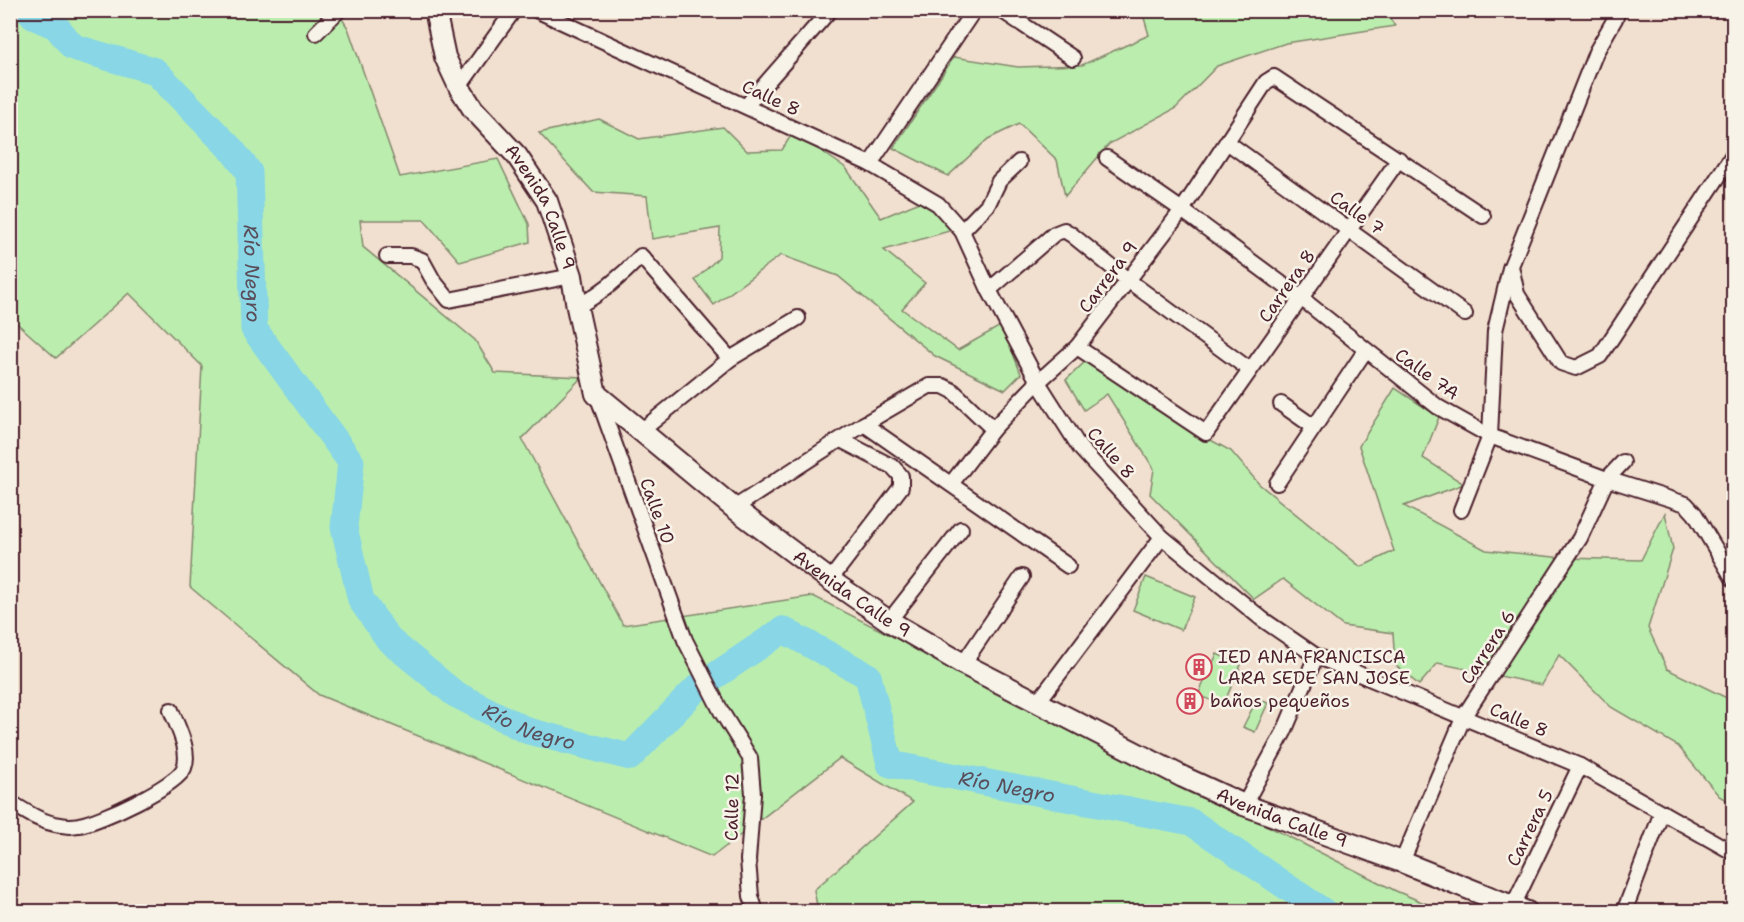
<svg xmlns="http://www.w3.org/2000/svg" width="1744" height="922" font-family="'Shantell Sans',sans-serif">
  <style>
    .green { fill: #bbeeae; stroke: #82866c; stroke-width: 1.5 }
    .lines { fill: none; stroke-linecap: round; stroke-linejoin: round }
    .river { stroke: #88d6e6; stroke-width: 27 }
    .street-casing { stroke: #4a1f2b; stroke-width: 18 }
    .secondary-casing { stroke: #4a1f2b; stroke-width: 24 }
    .street { stroke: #f7f3e8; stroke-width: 14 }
    .secondary { stroke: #f7f3e8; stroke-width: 20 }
    .labels { text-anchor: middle; stroke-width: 5; stroke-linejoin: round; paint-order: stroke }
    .street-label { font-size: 18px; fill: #4a1f2b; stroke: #f7f3e8 }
    .poi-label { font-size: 18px; fill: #4a1f2b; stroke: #f7f3e8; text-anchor: start }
    .water-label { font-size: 20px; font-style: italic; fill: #5a4d5a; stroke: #f7f3e8 }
  </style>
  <rect width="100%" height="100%" fill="#f1e0cf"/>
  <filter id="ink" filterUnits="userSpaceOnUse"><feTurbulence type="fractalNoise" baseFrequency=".0167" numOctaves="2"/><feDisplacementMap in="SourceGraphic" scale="12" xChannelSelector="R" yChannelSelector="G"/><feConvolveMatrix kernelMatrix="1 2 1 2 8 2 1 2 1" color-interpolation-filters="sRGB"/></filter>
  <g filter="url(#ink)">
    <g class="green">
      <polygon points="11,11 337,11 348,28 400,177 498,159 529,224 530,242 460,262 424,220 360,220 363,247 475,340 495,373 582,377 522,439 623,625 813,596 1396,891 1443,911 818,911 814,890 913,802 840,758 712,857 319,695 190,587 202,366 129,293 56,358 11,318"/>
      <polygon points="1142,11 1385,11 1395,26 1286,43 1217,66 1176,108 1109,144 1065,196 1057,160 1019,124 988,139 948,176 893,148 954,57 1018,67 1082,65 1149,35"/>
      <polygon points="599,119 639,139 723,127 747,151 782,150 793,132 846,168 881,218 922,201 956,229 884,250 925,283 902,309 958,350 1002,325 1021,374 1005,390 935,356 838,276 781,255 714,305 695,280 719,257 720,228 652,239 647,196 593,192 539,133"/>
      <polygon points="1089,358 1183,425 1231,451 1259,484 1361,567 1394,551 1359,446 1395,388 1439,417 1423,458 1464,484 1404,506 1486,550 1564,558 1641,560 1665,513 1673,549 1648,628 1667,669 1733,701 1733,804 1719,796 1678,746 1611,707 1559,655 1542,685 1438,663 1419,685 1395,665 1393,633 1343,626 1283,579 1254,599 1150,494 1154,469 1107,394 1084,410 1066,380"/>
      <polygon points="1146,577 1195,597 1181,630 1133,610"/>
      <polygon points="1217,654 1241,665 1223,705 1198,695"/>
      <polygon points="1257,699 1268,703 1255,732 1243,727"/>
    </g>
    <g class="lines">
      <path class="river" id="s1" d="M30,10L33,16L56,26L73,47L155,71L232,150L249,172L254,329L351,462L344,527L361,600L389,640L455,694L528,731L630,757L697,688L783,630L868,676L890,764L1191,822L1324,912"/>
      <g class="street-casing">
        <g id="street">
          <polyline points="536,10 870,164 938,204 962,231 989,290 1038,382 1080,448 1162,537 1262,619 1316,656 1580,766 1734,853"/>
          <polyline points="1001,10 1073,58"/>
          <polyline points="1616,17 1596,52 1511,266 1517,294 1561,363 1576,368 1600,356 1734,153"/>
          <polyline points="316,33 339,10"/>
          <polyline points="459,87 514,10"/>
          <polyline points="746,106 830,10"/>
          <polyline points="1227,142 1465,314"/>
          <polyline points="1107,158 1182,210 1301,298 1438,407 1490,436 1607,479 1686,504 1695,514 1734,580"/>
          <polyline points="870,164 974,10"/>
          <polyline points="962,231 988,204 999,181 1019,162"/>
          <polyline points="387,256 411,256 422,260 433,280 449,300 572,276"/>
          <polyline points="989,290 1054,234 1064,230 1072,235 1129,281 1250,370"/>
          <path d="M577,307C602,293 621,277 641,256L730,359"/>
          <polyline points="1077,347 1206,433 1399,159"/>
          <polyline points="597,395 685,640 721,711 750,758 753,794 748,860 751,896 756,912"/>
          <polyline points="1281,404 1314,427"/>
          <polyline points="864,424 1068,566"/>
          <polyline points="641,431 730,359 798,318"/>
          <polyline points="1277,483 1365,351"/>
          <polyline points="951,484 993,429 1038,382 1077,347 1182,210 1266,82 1274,77 1483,216"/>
          <polyline points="734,508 864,424 929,386 943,386 953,391 993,429"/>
          <polyline points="1461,510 1490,436 1495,331 1510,268"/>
          <polyline points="830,580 901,487 901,476 893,467 841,440"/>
          <polyline points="889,621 961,529"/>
          <polyline points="963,664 1022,577"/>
          <polyline points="1038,702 1162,537"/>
          <path d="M10,802C26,812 42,823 61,825C66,826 74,826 79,825C99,822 177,786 184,768C191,751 177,726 171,710"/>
          <polyline points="1244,805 1284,732 1316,656"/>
          <polyline points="1402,862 1464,716 1580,538 1607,479 1623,462"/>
          <polyline points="1513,906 1580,766"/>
          <polyline points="1624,912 1662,812"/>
        </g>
      </g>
      <g class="secondary-casing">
        <g id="secondary">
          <path id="s2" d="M435,10L445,57L459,87L473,109L517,156L547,201L572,276L577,307L596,394L641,431L734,508L830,580L889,621L963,664L1183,777L1244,805L1402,862L1527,912"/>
        </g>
      </g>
      <use href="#street" class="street"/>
      <use href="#secondary" class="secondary"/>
    </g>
  </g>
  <defs>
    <g id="building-ring" transform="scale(1.35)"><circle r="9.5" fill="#f7f3e8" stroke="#d1495b" stroke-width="1.5"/><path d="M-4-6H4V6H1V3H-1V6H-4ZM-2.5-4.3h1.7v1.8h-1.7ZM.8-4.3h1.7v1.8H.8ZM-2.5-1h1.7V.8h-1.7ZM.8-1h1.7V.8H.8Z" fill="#d1495b"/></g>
  </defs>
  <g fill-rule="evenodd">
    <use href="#building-ring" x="1199" y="667"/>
    <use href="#building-ring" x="1190" y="701"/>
  </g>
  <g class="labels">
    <g class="street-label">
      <text transform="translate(771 98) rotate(25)" y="6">Calle 8</text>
      <text dy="6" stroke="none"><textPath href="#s2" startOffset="228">Avenida Calle 9</textPath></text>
      <text transform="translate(1357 213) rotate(36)" y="6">Calle 7</text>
      <text transform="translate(1108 277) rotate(-53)" y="6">Carrera 9</text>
      <text transform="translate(1287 286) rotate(-55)" y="6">Carrera 8</text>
      <text transform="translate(1427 374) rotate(36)" y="6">Calle 7A</text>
      <text transform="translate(1111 453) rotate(49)" y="6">Calle 8</text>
      <text transform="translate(657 511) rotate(70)" y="6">Calle 10</text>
      <text dy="6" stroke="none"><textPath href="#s2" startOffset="750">Avenida Calle 9</textPath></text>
      <text transform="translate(1488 647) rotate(-57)" y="6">Carrera 6</text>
      <text transform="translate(1519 720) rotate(23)" y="6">Calle 8</text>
      <text transform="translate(732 807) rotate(-89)" y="6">Calle 12</text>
      <text dy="6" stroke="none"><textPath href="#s2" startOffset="1236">Avenida Calle 9</textPath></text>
      <text transform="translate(1530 828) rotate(-64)" y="6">Carrera 5</text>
    </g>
    <g class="poi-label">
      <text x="1218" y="663">IED ANA FRANCISCA<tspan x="1218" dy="21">LARA SEDE SAN JOSE</tspan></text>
      <text x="1210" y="707">baños pequeños</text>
    </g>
    <g class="water-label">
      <text dy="7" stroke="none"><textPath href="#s1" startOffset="384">Río Negro</textPath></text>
      <text dy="7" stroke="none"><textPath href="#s1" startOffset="960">Río Negro</textPath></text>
      <text dy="7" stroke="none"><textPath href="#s1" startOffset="1572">Río Negro</textPath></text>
    </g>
  </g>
  <rect width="1744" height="922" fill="none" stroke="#f7f3e8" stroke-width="36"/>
  <rect x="18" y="18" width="1708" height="886" fill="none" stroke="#4a1f2b" stroke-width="2" filter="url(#ink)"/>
</svg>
